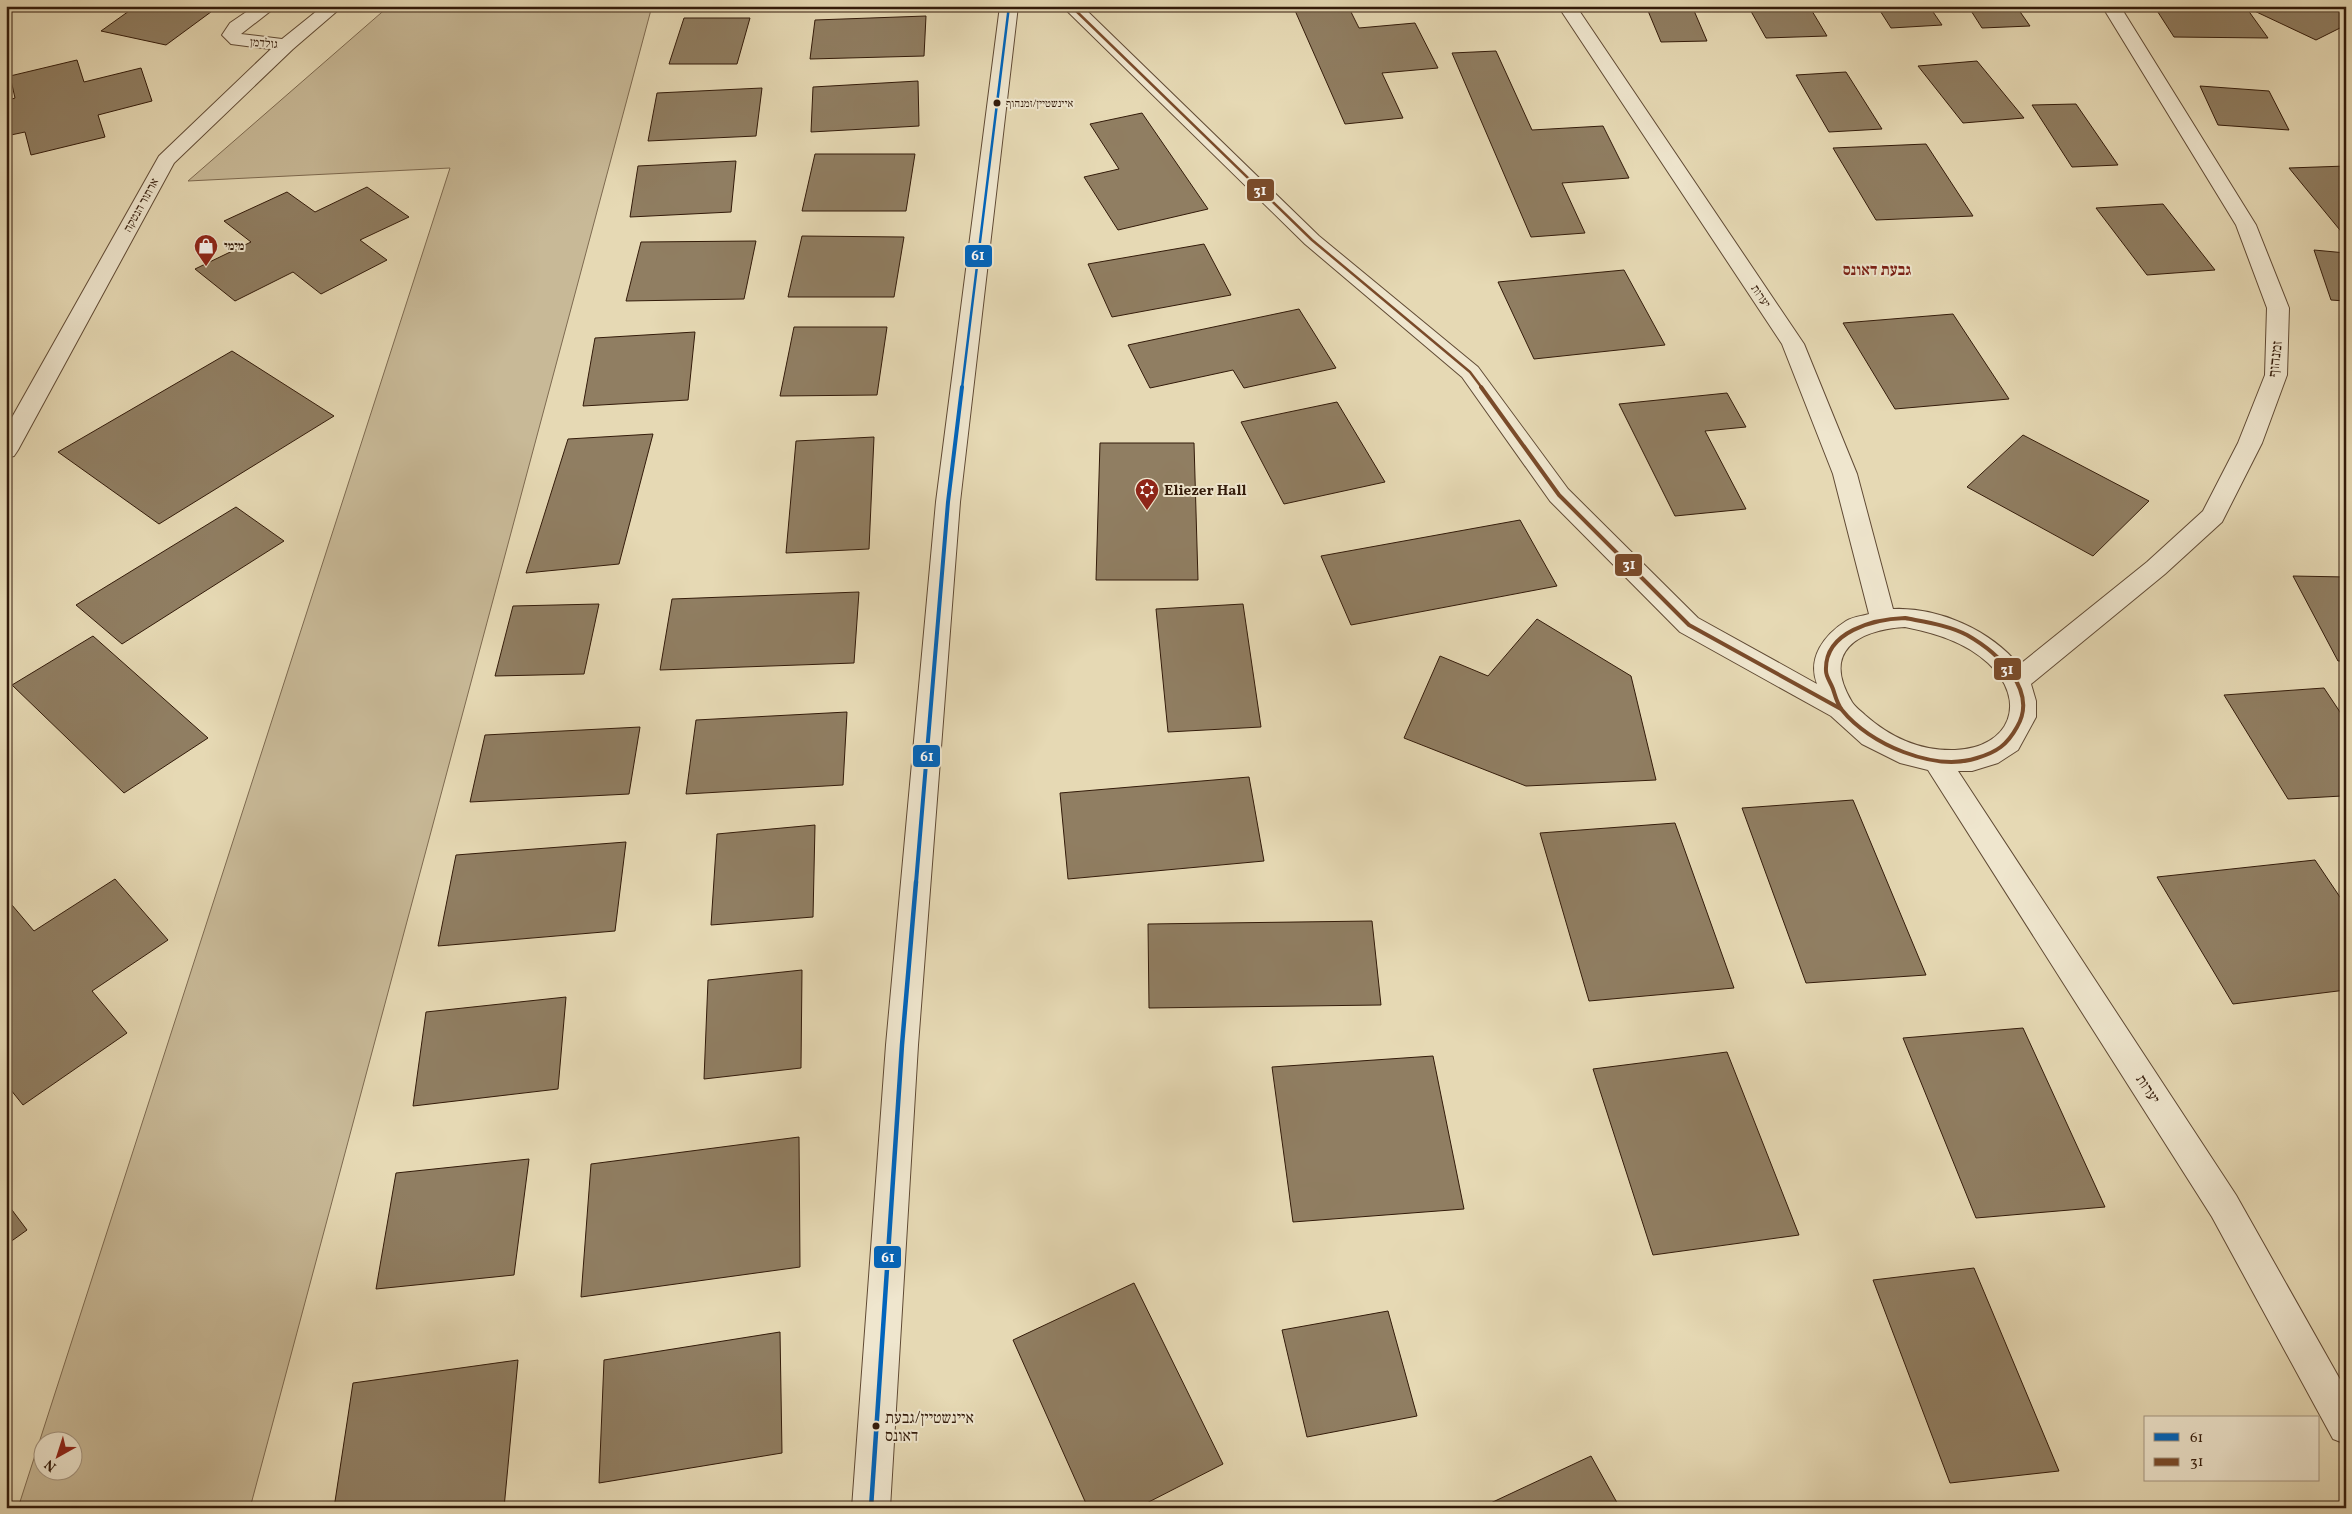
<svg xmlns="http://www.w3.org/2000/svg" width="2352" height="1514" font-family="Vollkorn,'Frank Ruhl Libre',serif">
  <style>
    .green { fill: #c8b997; stroke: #7e6a50; fill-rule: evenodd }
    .building { fill: #907e62; stroke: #331b0a }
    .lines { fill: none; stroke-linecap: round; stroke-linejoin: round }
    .minor-casing { stroke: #604a34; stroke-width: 2 }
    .minor { fill: #efe6ce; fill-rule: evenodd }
    .bus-1-far2-casing { stroke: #efe6ce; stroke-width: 5 }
    .bus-1-far1-casing { stroke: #efe6ce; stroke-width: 8 }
    .bus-1-casing { stroke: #efe6ce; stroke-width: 8 }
    .bus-2-far1-casing { stroke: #efe6ce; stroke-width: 5 }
    .bus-2-casing { stroke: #efe6ce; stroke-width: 8 }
    .bus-1-far2 { stroke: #0065bd; stroke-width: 2.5 }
    .bus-1-far1 { stroke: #0065bd; stroke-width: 4 }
    .bus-1 { stroke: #0065bd; stroke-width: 4.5 }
    .bus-2-far1 { stroke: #7a4b2a; stroke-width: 2.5 }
    .bus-2 { stroke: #7a4b2a; stroke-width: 4 }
    .bus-dot { fill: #331b0a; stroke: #efe6ce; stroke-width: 2 }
    .labels { text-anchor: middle; stroke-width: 4; stroke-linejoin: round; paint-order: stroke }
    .far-bus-label { font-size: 11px; fill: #331b0a; stroke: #efe6ce; text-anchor: start }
    .far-street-label { font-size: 12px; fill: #331b0a; stroke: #efe6ce }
    .far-poi-label { font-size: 12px; font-weight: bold; fill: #331b0a; stroke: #efe6ce; text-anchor: start }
    .street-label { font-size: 15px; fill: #331b0a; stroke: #efe6ce }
    .poi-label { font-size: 15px; font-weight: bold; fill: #331b0a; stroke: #efe6ce; text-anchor: start }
    .far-district-label { font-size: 16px; font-weight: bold; fill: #7a1f14; stroke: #efe6ce }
    .near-bus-label { font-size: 16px; fill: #331b0a; stroke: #efe6ce; text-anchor: start }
    .line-badge { stroke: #efe6ce; stroke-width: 2 }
    .badge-label { font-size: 14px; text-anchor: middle; font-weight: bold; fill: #fff }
  </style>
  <rect width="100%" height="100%" fill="#e6d9b4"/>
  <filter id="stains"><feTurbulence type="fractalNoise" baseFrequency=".004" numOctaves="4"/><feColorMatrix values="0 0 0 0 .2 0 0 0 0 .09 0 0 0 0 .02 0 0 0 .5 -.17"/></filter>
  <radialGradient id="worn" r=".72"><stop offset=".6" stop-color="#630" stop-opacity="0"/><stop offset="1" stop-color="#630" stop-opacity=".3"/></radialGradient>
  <path class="green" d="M389,6H652L250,1508H18L450,168L188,181ZM42,1442H72V1472H42Z"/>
  <g class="building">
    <polygon points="136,6 219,6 166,45 101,31"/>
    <polygon points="1293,6 1348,6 1359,28 1415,23 1438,68 1382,73 1403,118 1345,124"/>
    <polygon points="1646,6 1692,6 1707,41 1661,42"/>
    <polygon points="1748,6 1809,6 1827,36 1766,38"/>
    <polygon points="1877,6 1929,6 1942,25 1891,28"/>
    <polygon points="1968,6 2016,6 2030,26 1982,28"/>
    <polygon points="2154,6 2245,6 2268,38 2174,37"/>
    <polygon points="2253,6 2346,6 2346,25 2316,40 2248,8"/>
    <polygon points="926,16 924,56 810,59 815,20"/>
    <polygon points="684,18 750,18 737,64 669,64"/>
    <polygon points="1496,51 1532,130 1603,126 1629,178 1562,183 1585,233 1531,237 1452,53"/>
    <polygon points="77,60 84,82 141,68 152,101 98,115 105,137 31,155 25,132 6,136 6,101 15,98 10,76"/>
    <polygon points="1977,61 2024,118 1963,123 1918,66"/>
    <polygon points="1846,72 1882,129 1829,132 1796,75"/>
    <polygon points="918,81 919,126 811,132 813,87"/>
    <polygon points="2200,86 2269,91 2289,130 2218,125"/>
    <polygon points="762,88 756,136 648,141 657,93"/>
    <polygon points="2076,104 2118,165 2072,167 2032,105"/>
    <polygon points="1142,113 1208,209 1118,230 1084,177 1119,169 1090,124"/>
    <polygon points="1926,144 1973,216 1876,220 1833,148"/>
    <polygon points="815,154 915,154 906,211 802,211"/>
    <polygon points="736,161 731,212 630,217 638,166"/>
    <polygon points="2346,166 2346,235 2344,235 2289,168"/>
    <polygon points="367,187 409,217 360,240 387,260 321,294 293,272 235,301 195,269 251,242 224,221 287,192 315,212"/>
    <polygon points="2163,204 2215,270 2147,275 2096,208"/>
    <polygon points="802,236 904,237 894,297 788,297"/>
    <polygon points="756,241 744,299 626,301 641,242"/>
    <polygon points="1204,244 1231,295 1112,317 1088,264"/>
    <polygon points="2314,250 2346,253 2346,301 2331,300"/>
    <polygon points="1624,270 1665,345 1534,359 1498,282"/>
    <polygon points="1299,309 1336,368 1244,388 1233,370 1150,388 1128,345"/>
    <polygon points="1953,314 2009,399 1895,409 1843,323"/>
    <polygon points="794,327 887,327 877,395 780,396"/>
    <polygon points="695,332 688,400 583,406 595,338"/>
    <polygon points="232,351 334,416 159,524 58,452"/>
    <polygon points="1727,393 1746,427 1705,431 1746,509 1675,516 1619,404"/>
    <polygon points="1337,402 1385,482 1284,504 1241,422"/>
    <polygon points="653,434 619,564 526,573 568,439"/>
    <polygon points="2023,435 2149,501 2093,556 1967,487"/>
    <polygon points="874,437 869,549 786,553 796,441"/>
    <polygon points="1100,443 1194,443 1198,580 1096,580"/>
    <polygon points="236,507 284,541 122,644 76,605"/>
    <polygon points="1520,520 1557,586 1351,625 1321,556"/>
    <polygon points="2293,576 2346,577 2346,661 2338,661"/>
    <polygon points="859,592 854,663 660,670 672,599"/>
    <polygon points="599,604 584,674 495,676 513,606"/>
    <polygon points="1243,604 1261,727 1168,732 1156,609"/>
    <polygon points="1537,619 1631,676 1656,780 1526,786 1404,738 1440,656 1488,676"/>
    <polygon points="93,636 208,738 124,793 12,685"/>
    <polygon points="2324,688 2346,721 2346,802 2342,796 2288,799 2224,695"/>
    <polygon points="847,712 843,785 686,794 696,720"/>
    <polygon points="640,727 629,794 470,802 485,735"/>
    <polygon points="1249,777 1264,861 1068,879 1060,793"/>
    <polygon points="1853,800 1926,975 1806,983 1742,808"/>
    <polygon points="1675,823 1734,988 1589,1001 1540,833"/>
    <polygon points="815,825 813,917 711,925 717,834"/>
    <polygon points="626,842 615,931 438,946 456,855"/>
    <polygon points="2315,860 2346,906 2346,990 2233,1004 2157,877"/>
    <polygon points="115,879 168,940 92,991 127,1033 23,1105 6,1084 6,898 34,931"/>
    <polygon points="1372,921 1381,1005 1149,1008 1148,924"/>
    <polygon points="802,970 801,1068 704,1079 708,980"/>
    <polygon points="566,997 558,1089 413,1106 426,1012"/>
    <polygon points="2023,1028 2105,1207 1976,1218 1903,1038"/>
    <polygon points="1727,1052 1799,1235 1653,1255 1593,1069"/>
    <polygon points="1433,1056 1464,1209 1293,1222 1272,1067"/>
    <polygon points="799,1137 800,1267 581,1297 591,1164"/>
    <polygon points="529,1159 514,1275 376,1289 396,1173"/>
    <polygon points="6,1202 27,1230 6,1245"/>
    <polygon points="1974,1268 2059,1471 1950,1483 1873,1280"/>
    <polygon points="1134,1283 1223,1464 1137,1508 1088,1508 1013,1340"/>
    <polygon points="1388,1311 1417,1416 1307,1437 1282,1330"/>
    <polygon points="780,1332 782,1453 599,1483 604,1360"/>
    <polygon points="518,1360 504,1508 334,1508 353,1383"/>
    <polygon points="1591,1456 1620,1508 1480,1508"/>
  </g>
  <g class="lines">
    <g class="minor-casing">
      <g id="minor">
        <polygon points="255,6 277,6 241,34 282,39 323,6 343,6 293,49 174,163 18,450 14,456 6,458 6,428 159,156 271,49 231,44 222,35 230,23"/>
        <polygon points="1000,6 1018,6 960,502 918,1045 890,1508 852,1508 886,1045 936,502"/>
        <path d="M1062,6H1082L1319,236L1478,367L1568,489L1698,618L1817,684C1807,658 1824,635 1846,621C1852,617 1862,616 1869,614L1833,474L1782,344L1558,6H1576L1804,344L1857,474L1893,609C1939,607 1990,630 2019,665L2147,562L2203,511L2238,443L2265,375L2267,308L2236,225L2102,6H2120L2256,225L2289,308L2287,375L2262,443L2222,522L2165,574L2031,684L2036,701V717L2018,750L1998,763L1972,771H1958L2236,1195L2346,1390V1444L2333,1439L2212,1217L1928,770L1900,763L1862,744L1831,716L1680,632L1550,501L1462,377L1305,244ZM1905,627C1935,633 1965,642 1988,663C2029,701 2010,748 1955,750C1920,751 1891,738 1865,715C1861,711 1855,707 1852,702C1821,651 1858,630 1905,627Z"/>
      </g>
    </g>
    <use href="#minor" class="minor"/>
    <g class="bus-1-far2-casing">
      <polyline id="bus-1-far2" points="962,388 1009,6"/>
    </g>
    <g class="bus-1-far1-casing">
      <polyline id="bus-1-far1" points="916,883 948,502 962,387"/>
    </g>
    <g class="bus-1-casing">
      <polyline id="bus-1" points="871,1508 902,1045 916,882"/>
    </g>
    <g class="bus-2-far1-casing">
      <polyline id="bus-2-far1" points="1071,6 1312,240 1470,372 1482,388"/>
    </g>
    <g class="bus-2-casing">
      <g id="bus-2">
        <polyline points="1481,387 1559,495 1689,625 1841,709"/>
        <path d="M1905,618C1925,622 1948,625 1967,635C1997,652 2039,690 2017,727C2007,745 1997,752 1977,758C1934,772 1869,744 1842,710C1837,704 1835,695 1833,689C1831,683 1826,677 1826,671C1824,631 1875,619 1905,618Z"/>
      </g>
    </g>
    <use href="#bus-1-far2" class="bus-1-far2"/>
    <use href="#bus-1-far1" class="bus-1-far1"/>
    <use href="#bus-1" class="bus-1"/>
    <use href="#bus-2-far1" class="bus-2-far1"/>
    <use href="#bus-2" class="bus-2"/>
  </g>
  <defs>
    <g id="shop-pin" transform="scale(1.25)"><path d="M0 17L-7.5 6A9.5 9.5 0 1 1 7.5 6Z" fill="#8f2418" stroke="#efe6ce"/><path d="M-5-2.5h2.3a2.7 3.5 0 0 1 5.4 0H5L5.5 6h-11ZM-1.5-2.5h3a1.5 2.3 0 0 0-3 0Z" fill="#fff"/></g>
    <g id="synagogue-pin" transform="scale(1.25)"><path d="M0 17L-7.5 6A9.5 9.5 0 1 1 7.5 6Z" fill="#8f2418" stroke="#efe6ce"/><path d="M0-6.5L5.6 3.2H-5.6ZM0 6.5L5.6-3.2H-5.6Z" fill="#fff"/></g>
  </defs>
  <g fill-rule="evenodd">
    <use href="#shop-pin" x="206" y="246"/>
    <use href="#synagogue-pin" x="1147" y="490"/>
  </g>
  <g class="bus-dot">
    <circle cx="997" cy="103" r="4.5"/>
    <circle cx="876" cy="1426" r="4.5"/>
  </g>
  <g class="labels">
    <g class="far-bus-label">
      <text x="1006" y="107">איינשטיין/זמנהוף</text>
    </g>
    <g class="far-street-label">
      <text transform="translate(264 43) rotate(5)" y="4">גולדמן</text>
      <text transform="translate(141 205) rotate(-61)" y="4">ארתור הנטקה</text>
      <text transform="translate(1761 296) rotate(56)" y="4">יערות</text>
    </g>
    <g class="far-poi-label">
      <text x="224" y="250">מימי</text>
    </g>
    <g class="street-label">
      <text transform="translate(2275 359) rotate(-84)" y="5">זמנהוף</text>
      <text transform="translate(2148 1089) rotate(57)" y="5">יערות</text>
    </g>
    <g class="poi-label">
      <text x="1164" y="495">Eliezer Hall</text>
    </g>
    <g class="far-district-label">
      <text x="1877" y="275">גבעת דאונס</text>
    </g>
    <g class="near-bus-label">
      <text x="885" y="1423">איינשטיין/גבעת<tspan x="885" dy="18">דאונס</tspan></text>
    </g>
  </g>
  <g class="line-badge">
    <rect x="1246" y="178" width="29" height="24" rx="5" fill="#7a4b2a"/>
    <rect x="964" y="244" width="29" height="24" rx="5" fill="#0065bd"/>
    <rect x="1614" y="553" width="29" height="24" rx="5" fill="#7a4b2a"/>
    <rect x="1993" y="657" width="29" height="24" rx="5" fill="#7a4b2a"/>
    <rect x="912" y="744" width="29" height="24" rx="5" fill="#0065bd"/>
    <rect x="873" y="1245" width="29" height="24" rx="5" fill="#0065bd"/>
  </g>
  <g class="badge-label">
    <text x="1260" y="195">31</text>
    <text x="978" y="260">61</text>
    <text x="1629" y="569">31</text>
    <text x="2007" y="674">31</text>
    <text x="927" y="761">61</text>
    <text x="888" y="1262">61</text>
  </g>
  <rect width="2352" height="1514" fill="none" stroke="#e6d9b4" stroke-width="25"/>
  <rect x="8" y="8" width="2337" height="1499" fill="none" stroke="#331b0a" stroke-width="2.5"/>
  <rect x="12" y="12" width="2327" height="1489" fill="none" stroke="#331b0a"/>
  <rect x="2144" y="1416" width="175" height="65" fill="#efe6ce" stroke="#a49580"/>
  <rect x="2154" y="1433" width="25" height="8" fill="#0065bd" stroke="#a49580"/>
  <text x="2190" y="1442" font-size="15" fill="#331b0a">61</text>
  <rect x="2154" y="1458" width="25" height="8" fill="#7a4b2a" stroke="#a49580"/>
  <text x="2190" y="1466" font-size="15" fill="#331b0a">31</text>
  <g transform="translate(58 1456) rotate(219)"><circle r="24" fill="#efe6ce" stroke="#a49580"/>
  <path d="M0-4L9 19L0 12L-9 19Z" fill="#8f2418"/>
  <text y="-8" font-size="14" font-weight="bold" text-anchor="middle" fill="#331b0a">N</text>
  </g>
  <rect width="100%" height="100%" filter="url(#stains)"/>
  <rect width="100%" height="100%" fill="url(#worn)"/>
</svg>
